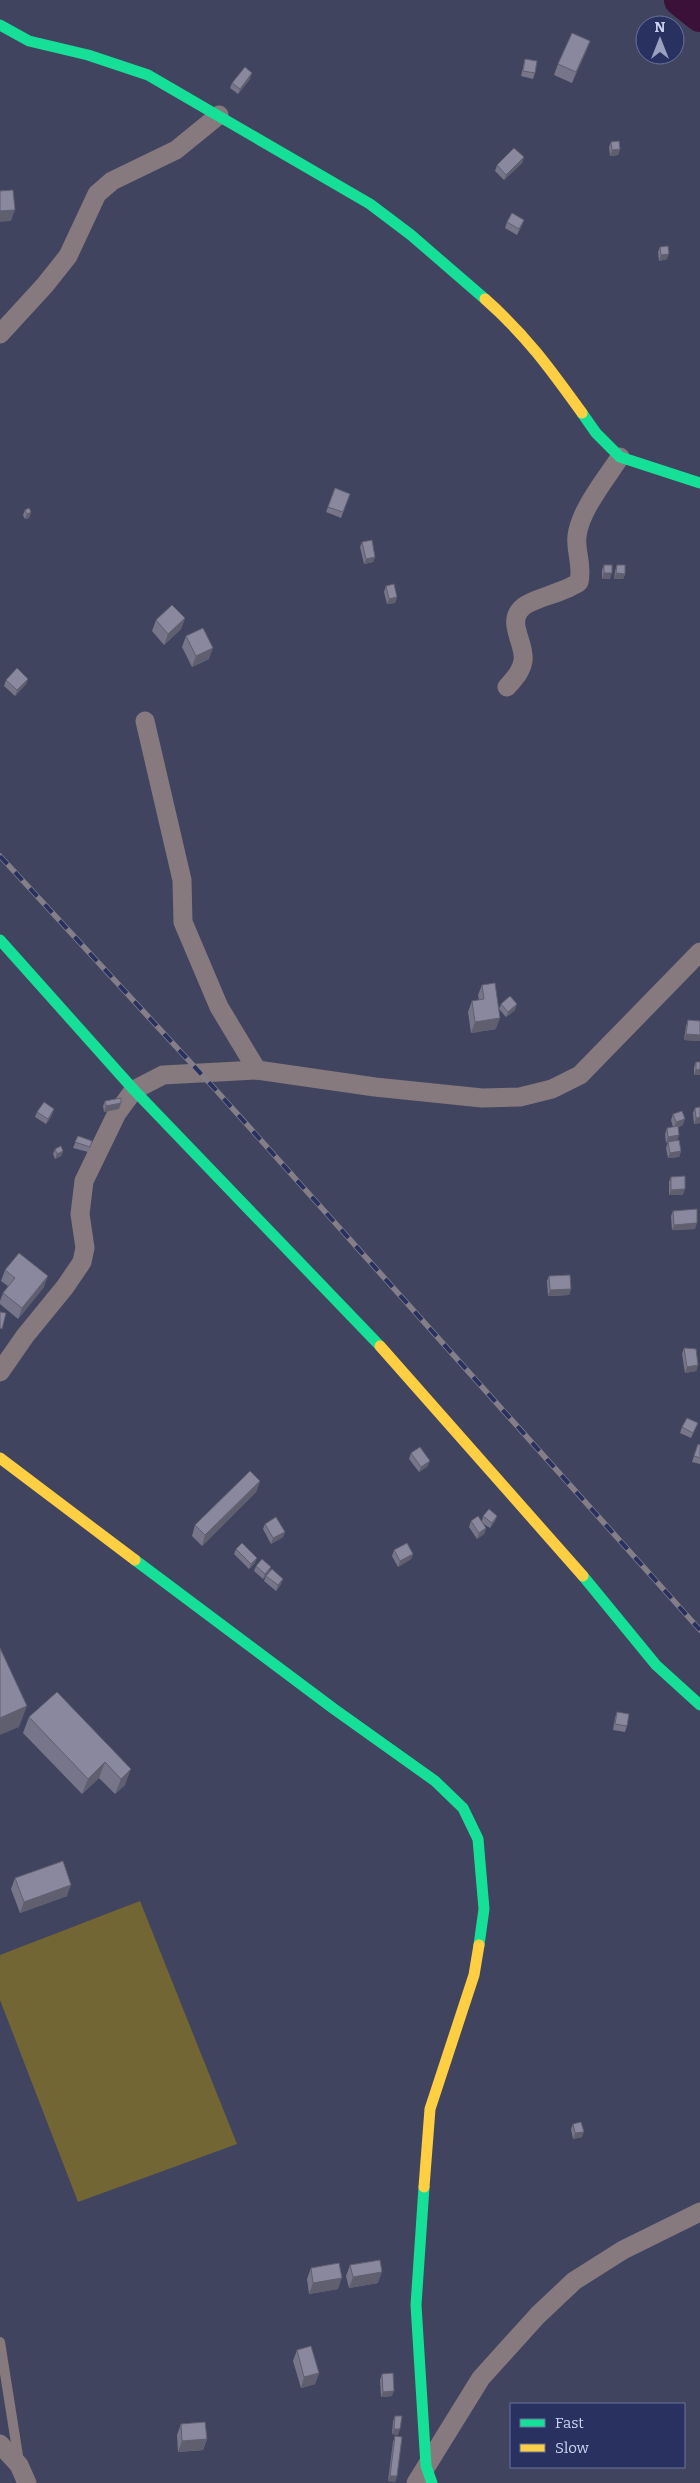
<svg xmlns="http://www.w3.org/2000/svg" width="700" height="2483" font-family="Bitter,serif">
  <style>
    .green { fill: #736635 }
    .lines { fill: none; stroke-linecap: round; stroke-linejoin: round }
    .river { stroke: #3b1139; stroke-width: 32 }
    .lane { stroke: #867a7e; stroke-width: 10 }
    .street { stroke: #867a7e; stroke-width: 19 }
    .fast { stroke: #16e098; stroke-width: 11 }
    .slow { stroke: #ffcf43; stroke-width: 11 }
    .rail-casing { stroke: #847e88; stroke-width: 5.5 }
    .rail { stroke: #293161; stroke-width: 4; stroke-dasharray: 11; stroke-linecap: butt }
    .wall { fill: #767589 }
    .shaded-wall { fill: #605f6f }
    .building { fill: #89889f; stroke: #605f6f }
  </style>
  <rect width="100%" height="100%" fill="#40445f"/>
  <polygon class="green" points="140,1901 237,2144 78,2202 0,2000 0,1955"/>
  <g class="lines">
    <polyline class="river" points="680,0 700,16"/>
    <polyline class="lane" points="0,2342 19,2462"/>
    <g class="street">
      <polyline points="0,334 45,285 68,256 97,194 112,181 176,150 219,115"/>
      <path d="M507,687C514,679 521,672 523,661C526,643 505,622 523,607C533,598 564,593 579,582C583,564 575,552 577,536C580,510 606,479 620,457"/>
      <polyline points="145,721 182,880 183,922 219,1007 257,1070"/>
      <polyline points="0,1372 25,1336 65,1287 82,1262 85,1248 80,1214 84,1181 117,1113 134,1090 163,1075 257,1070 375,1087 482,1098 520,1097 552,1089 580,1075 700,952"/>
      <polyline points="0,2444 19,2465 27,2483"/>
      <polyline points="416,2483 481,2378 538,2315 574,2281 623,2250 700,2212"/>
    </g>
    <g class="fast">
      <polyline points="0,25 29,41 88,55 148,75 370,204 411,235 485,299"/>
      <polyline points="582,413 596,433 620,457 700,483"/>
      <polyline points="0,940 134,1090 380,1346"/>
      <polyline points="135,1560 334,1709 435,1781 463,1808 478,1839 484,1909 479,1945"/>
      <polyline points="583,1576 656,1665 700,1705"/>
      <polyline points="424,2187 416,2305 426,2466 432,2483"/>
    </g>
    <g class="slow">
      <path d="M485,299C526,335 551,370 582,413"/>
      <polyline points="380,1346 583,1576"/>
      <polyline points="0,1458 135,1560"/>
      <polyline points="424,2187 430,2109 474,1975 479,1945"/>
    </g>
    <g class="rail-casing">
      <polyline id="rail" points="0,856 215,1089 700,1630"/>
    </g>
    <use href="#rail" class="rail"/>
  </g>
  <g class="wall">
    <polygon points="590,41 572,83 554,75 558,64"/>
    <polygon points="525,59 535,73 533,79 521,76"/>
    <polygon points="250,79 238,94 230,88 232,83"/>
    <polygon points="611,142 620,149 618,155 610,156 609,147"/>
    <polygon points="524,157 522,163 504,180 495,171 497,165"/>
    <polygon points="524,220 522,225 517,235 505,228 507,222"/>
    <polygon points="660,247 667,259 659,261 658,252"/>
    <polygon points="335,488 350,494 341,518 326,512"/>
    <polygon points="25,510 31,512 29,518 25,519 23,515"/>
    <polygon points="362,542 375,557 373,562 364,564 360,547"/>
    <polygon points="604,565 610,579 602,579 602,570"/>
    <polygon points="617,565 625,574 623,579 614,579 615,571"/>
    <polygon points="386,586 397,597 395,603 387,604 384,592"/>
    <polygon points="185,618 181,629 164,645 152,631 156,620"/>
    <polygon points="186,636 209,659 192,667 182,647"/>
    <polygon points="28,679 26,684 15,696 4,686 6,680"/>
    <polygon points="482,985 496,1029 471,1033 468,1012 472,1001 479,1000 478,995"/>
    <polygon points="501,1004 515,1010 506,1017 499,1009"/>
    <polygon points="688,1020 700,1021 700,1041 684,1040 686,1026"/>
    <polygon points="696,1062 700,1062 700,1075 694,1075 694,1067"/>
    <polygon points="105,1101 121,1103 119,1109 104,1112 103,1106"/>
    <polygon points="700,1107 700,1123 694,1124 693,1113 695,1108"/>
    <polygon points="37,1112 52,1115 46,1124 35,1117"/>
    <polygon points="673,1114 683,1125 678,1127 679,1135 677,1140 681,1151 679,1157 668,1158 666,1148 668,1142 666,1143 665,1134 667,1128 673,1127 671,1120"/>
    <polygon points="78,1136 92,1141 88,1152 73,1148"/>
    <polygon points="55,1149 63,1151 61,1156 55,1159 53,1154"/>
    <polygon points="671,1177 683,1195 669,1195 669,1182"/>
    <polygon points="673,1211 695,1229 672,1230 671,1216"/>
    <polygon points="5,1270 44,1287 18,1319 0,1304 0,1301 3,1293 8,1286 1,1281"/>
    <polygon points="549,1276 571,1289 569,1295 548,1296 547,1281"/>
    <polygon points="684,1348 698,1365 696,1371 685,1373 682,1354"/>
    <polygon points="698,1423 691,1438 680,1433 682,1427"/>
    <polygon points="698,1444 700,1445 700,1464 692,1462"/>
    <polygon points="411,1453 428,1466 419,1472 409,1459"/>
    <polygon points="260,1481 256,1492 202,1546 192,1536 195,1525"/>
    <polygon points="483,1516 497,1516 495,1521 490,1528 482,1523 486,1528 484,1534 477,1539 469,1527 471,1521 482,1521"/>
    <polygon points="265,1524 285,1532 283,1537 271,1544 263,1529"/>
    <polygon points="236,1549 255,1563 249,1569 234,1554"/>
    <polygon points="394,1550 413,1554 411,1559 398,1567 392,1556"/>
    <polygon points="256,1566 269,1572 281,1584 276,1591 264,1581 266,1576 263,1579 254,1571"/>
    <polygon points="57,1692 125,1785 115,1794 99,1778 82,1794 23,1733 29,1717"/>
    <polygon points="617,1712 627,1726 625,1732 613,1730 615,1718"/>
    <polygon points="15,1878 67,1896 20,1913 11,1889"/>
    <polygon points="573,2124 582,2137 573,2139 571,2129"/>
    <polygon points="350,2265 378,2283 349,2288 346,2276"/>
    <polygon points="311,2268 338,2289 309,2294 307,2279"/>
    <polygon points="297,2350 319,2373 315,2384 301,2388 293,2361"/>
    <polygon points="382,2374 392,2396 381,2397 380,2380"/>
    <polygon points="395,2416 398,2435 392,2434 393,2421"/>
    <polygon points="181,2424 207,2439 203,2450 178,2452 177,2435"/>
    <polygon points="395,2436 397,2476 395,2482 388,2481 393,2442"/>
  </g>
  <g class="shaded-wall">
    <polygon points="590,41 586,52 572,83 576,72"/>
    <polygon points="252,73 250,79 238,94 240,89"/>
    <polygon points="620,149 618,155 610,156 612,150"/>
    <polygon points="524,157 522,163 504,180 506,175"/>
    <polygon points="15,210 11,221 0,222 0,211"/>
    <polygon points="524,220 522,225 517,235 519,229"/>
    <polygon points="669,254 667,259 659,261 661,255"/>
    <polygon points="31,512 29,518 25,519 27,514"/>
    <polygon points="375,557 373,562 364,564 366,559"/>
    <polygon points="604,573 612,573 610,579 602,579"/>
    <polygon points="616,573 625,574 623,579 614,579"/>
    <polygon points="397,597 395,603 387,604 389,599"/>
    <polygon points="185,618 181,629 164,645 168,634"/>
    <polygon points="213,648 209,659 192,667 196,656"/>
    <polygon points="28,679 26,684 15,696 17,690"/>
    <polygon points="517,1004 515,1010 506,1017 508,1012"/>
    <polygon points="500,1018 496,1029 471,1033 475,1022"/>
    <polygon points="686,1034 700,1035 700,1041 684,1040"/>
    <polygon points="696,1069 700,1070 700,1075 694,1075"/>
    <polygon points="121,1103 119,1109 104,1112 106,1106"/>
    <polygon points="54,1109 52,1115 46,1124 48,1119"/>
    <polygon points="700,1117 700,1123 694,1124 696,1118"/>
    <polygon points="685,1119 683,1125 674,1128 676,1122"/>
    <polygon points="679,1135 677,1141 666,1143 668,1137"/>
    <polygon points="63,1151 61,1156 55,1159 57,1154"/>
    <polygon points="681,1151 679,1157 668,1158 670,1153"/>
    <polygon points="685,1189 683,1195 669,1195 671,1190"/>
    <polygon points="697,1223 695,1229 672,1230 674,1225"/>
    <polygon points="48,1276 44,1287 18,1319 22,1308"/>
    <polygon points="571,1289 569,1295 548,1296 550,1290"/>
    <polygon points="698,1365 696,1371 685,1373 687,1367"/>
    <polygon points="430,1461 428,1466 419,1472 421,1467"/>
    <polygon points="260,1481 256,1492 202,1546 205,1535"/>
    <polygon points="497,1516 495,1521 490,1528 492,1523"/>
    <polygon points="486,1528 484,1534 477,1539 479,1533"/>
    <polygon points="285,1532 283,1537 271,1544 273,1538"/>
    <polygon points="413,1554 411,1559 398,1567 400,1561"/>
    <polygon points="257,1558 255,1563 249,1569 251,1564"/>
    <polygon points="271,1567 269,1573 263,1579 265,1574"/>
    <polygon points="283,1579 281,1584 276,1591 278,1585"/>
    <polygon points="27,1706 19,1727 0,1735 0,1718"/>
    <polygon points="105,1762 99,1778 82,1794 88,1779"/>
    <polygon points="131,1769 125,1785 115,1794 121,1779"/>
    <polygon points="71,1885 67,1896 20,1913 24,1902"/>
    <polygon points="584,2132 582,2137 573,2139 575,2133"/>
    <polygon points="382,2272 378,2283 349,2288 353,2277"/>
    <polygon points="342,2278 338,2289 309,2294 313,2283"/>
    <polygon points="319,2373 315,2384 301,2388 304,2377"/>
    <polygon points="394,2391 392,2396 381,2397 383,2392"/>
    <polygon points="394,2429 400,2429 398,2435 392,2434"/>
    <polygon points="207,2439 203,2450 178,2452 182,2441"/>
    <polygon points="390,2476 397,2476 395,2482 388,2481"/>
  </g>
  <g class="building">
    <polygon points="572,33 590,41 576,72 558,64"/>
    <polygon points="525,59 537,61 535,73 523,71"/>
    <polygon points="245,67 252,73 240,89 232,83"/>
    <polygon points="619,141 620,149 612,150 611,142"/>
    <polygon points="514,148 524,157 506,175 497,165"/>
    <polygon points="13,190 15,210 0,211 0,191"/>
    <polygon points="512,213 524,220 519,229 507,222"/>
    <polygon points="668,246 669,254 661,255 660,247"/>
    <polygon points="335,488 350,494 343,512 328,507"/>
    <polygon points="29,508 31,512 27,514 25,510"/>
    <polygon points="372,540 375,557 366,559 362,542"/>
    <rect x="604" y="565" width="8" height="8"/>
    <polygon points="617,565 625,565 625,574 616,573"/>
    <polygon points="394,584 397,597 389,599 386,586"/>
    <polygon points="172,605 185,618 168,634 156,620"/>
    <polygon points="203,628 213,648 196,656 186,636"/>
    <polygon points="17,668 28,679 17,690 6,680"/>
    <polygon points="495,983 500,1018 475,1022 472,1001 484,999 482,985"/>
    <polygon points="510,996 517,1004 508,1012 501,1004"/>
    <polygon points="688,1020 700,1021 700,1035 686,1034"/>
    <polygon points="696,1062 700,1062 700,1070 696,1069"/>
    <polygon points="121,1098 121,1103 106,1106 105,1101"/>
    <polygon points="44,1102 54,1109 48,1119 37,1112"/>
    <polygon points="700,1107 700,1117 696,1118 695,1108"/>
    <polygon points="682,1111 685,1119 676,1122 673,1114"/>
    <polygon points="678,1126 679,1135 668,1137 667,1128"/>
    <polygon points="78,1136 92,1141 90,1147 75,1142"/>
    <polygon points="679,1140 681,1151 670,1153 668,1142"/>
    <polygon points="61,1146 63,1151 57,1154 55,1149"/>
    <polygon points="685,1176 685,1189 671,1190 671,1177"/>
    <polygon points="697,1209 697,1223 674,1225 673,1211"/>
    <polygon points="19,1253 48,1276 22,1308 3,1293 15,1278 5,1270"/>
    <polygon points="570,1275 571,1289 550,1290 549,1276"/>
    <polygon points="0,1312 6,1313 2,1329 0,1328"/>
    <polygon points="684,1348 696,1349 698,1365 687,1367"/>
    <polygon points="687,1418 698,1423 693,1433 682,1427"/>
    <polygon points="698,1444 700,1445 700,1458 694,1456"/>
    <polygon points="420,1447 430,1461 421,1467 411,1453"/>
    <polygon points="250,1471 260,1481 205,1535 195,1525"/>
    <polygon points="489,1509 497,1516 492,1523 483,1516"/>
    <polygon points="478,1516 486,1528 479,1533 471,1521"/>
    <polygon points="276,1517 285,1532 273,1538 265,1524"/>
    <polygon points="242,1543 257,1558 251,1564 236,1549"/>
    <polygon points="407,1543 413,1554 400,1561 394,1550"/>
    <polygon points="262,1559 271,1567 265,1574 256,1566"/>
    <polygon points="272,1569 283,1579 278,1585 266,1576"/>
    <polygon points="0,1648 27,1706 0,1718"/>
    <polygon points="57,1692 131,1769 121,1779 105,1762 88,1779 29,1717"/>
    <polygon points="617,1712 629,1714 627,1726 615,1724"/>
    <polygon points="63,1861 71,1885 24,1902 15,1878"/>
    <polygon points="581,2122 584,2132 575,2133 573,2124"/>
    <polygon points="380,2260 382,2272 353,2277 350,2265"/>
    <polygon points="339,2263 342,2278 313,2283 311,2268"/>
    <polygon points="311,2346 319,2373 304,2377 297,2350"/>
    <polygon points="393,2373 394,2391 383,2392 382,2374"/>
    <polygon points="395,2416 402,2416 400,2429 394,2429"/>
    <polygon points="205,2422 207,2439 182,2441 181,2424"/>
    <polygon points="395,2436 402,2437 397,2476 390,2476"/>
  </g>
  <rect x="510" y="2403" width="175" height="65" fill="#293161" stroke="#6a729b"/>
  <rect x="520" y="2419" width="25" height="8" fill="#16e098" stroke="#6a729b"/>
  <text x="555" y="2428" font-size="15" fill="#cbd3f1">Fast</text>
  <rect x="520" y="2444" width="25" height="8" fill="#ffcf43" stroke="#6a729b"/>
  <text x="555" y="2453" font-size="15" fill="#cbd3f1">Slow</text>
  <g transform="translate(660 40)"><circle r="24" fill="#293161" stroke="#6a729b"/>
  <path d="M0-4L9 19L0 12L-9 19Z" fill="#9aa1be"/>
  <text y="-8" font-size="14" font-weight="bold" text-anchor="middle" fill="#cbd3f1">N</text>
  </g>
</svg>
